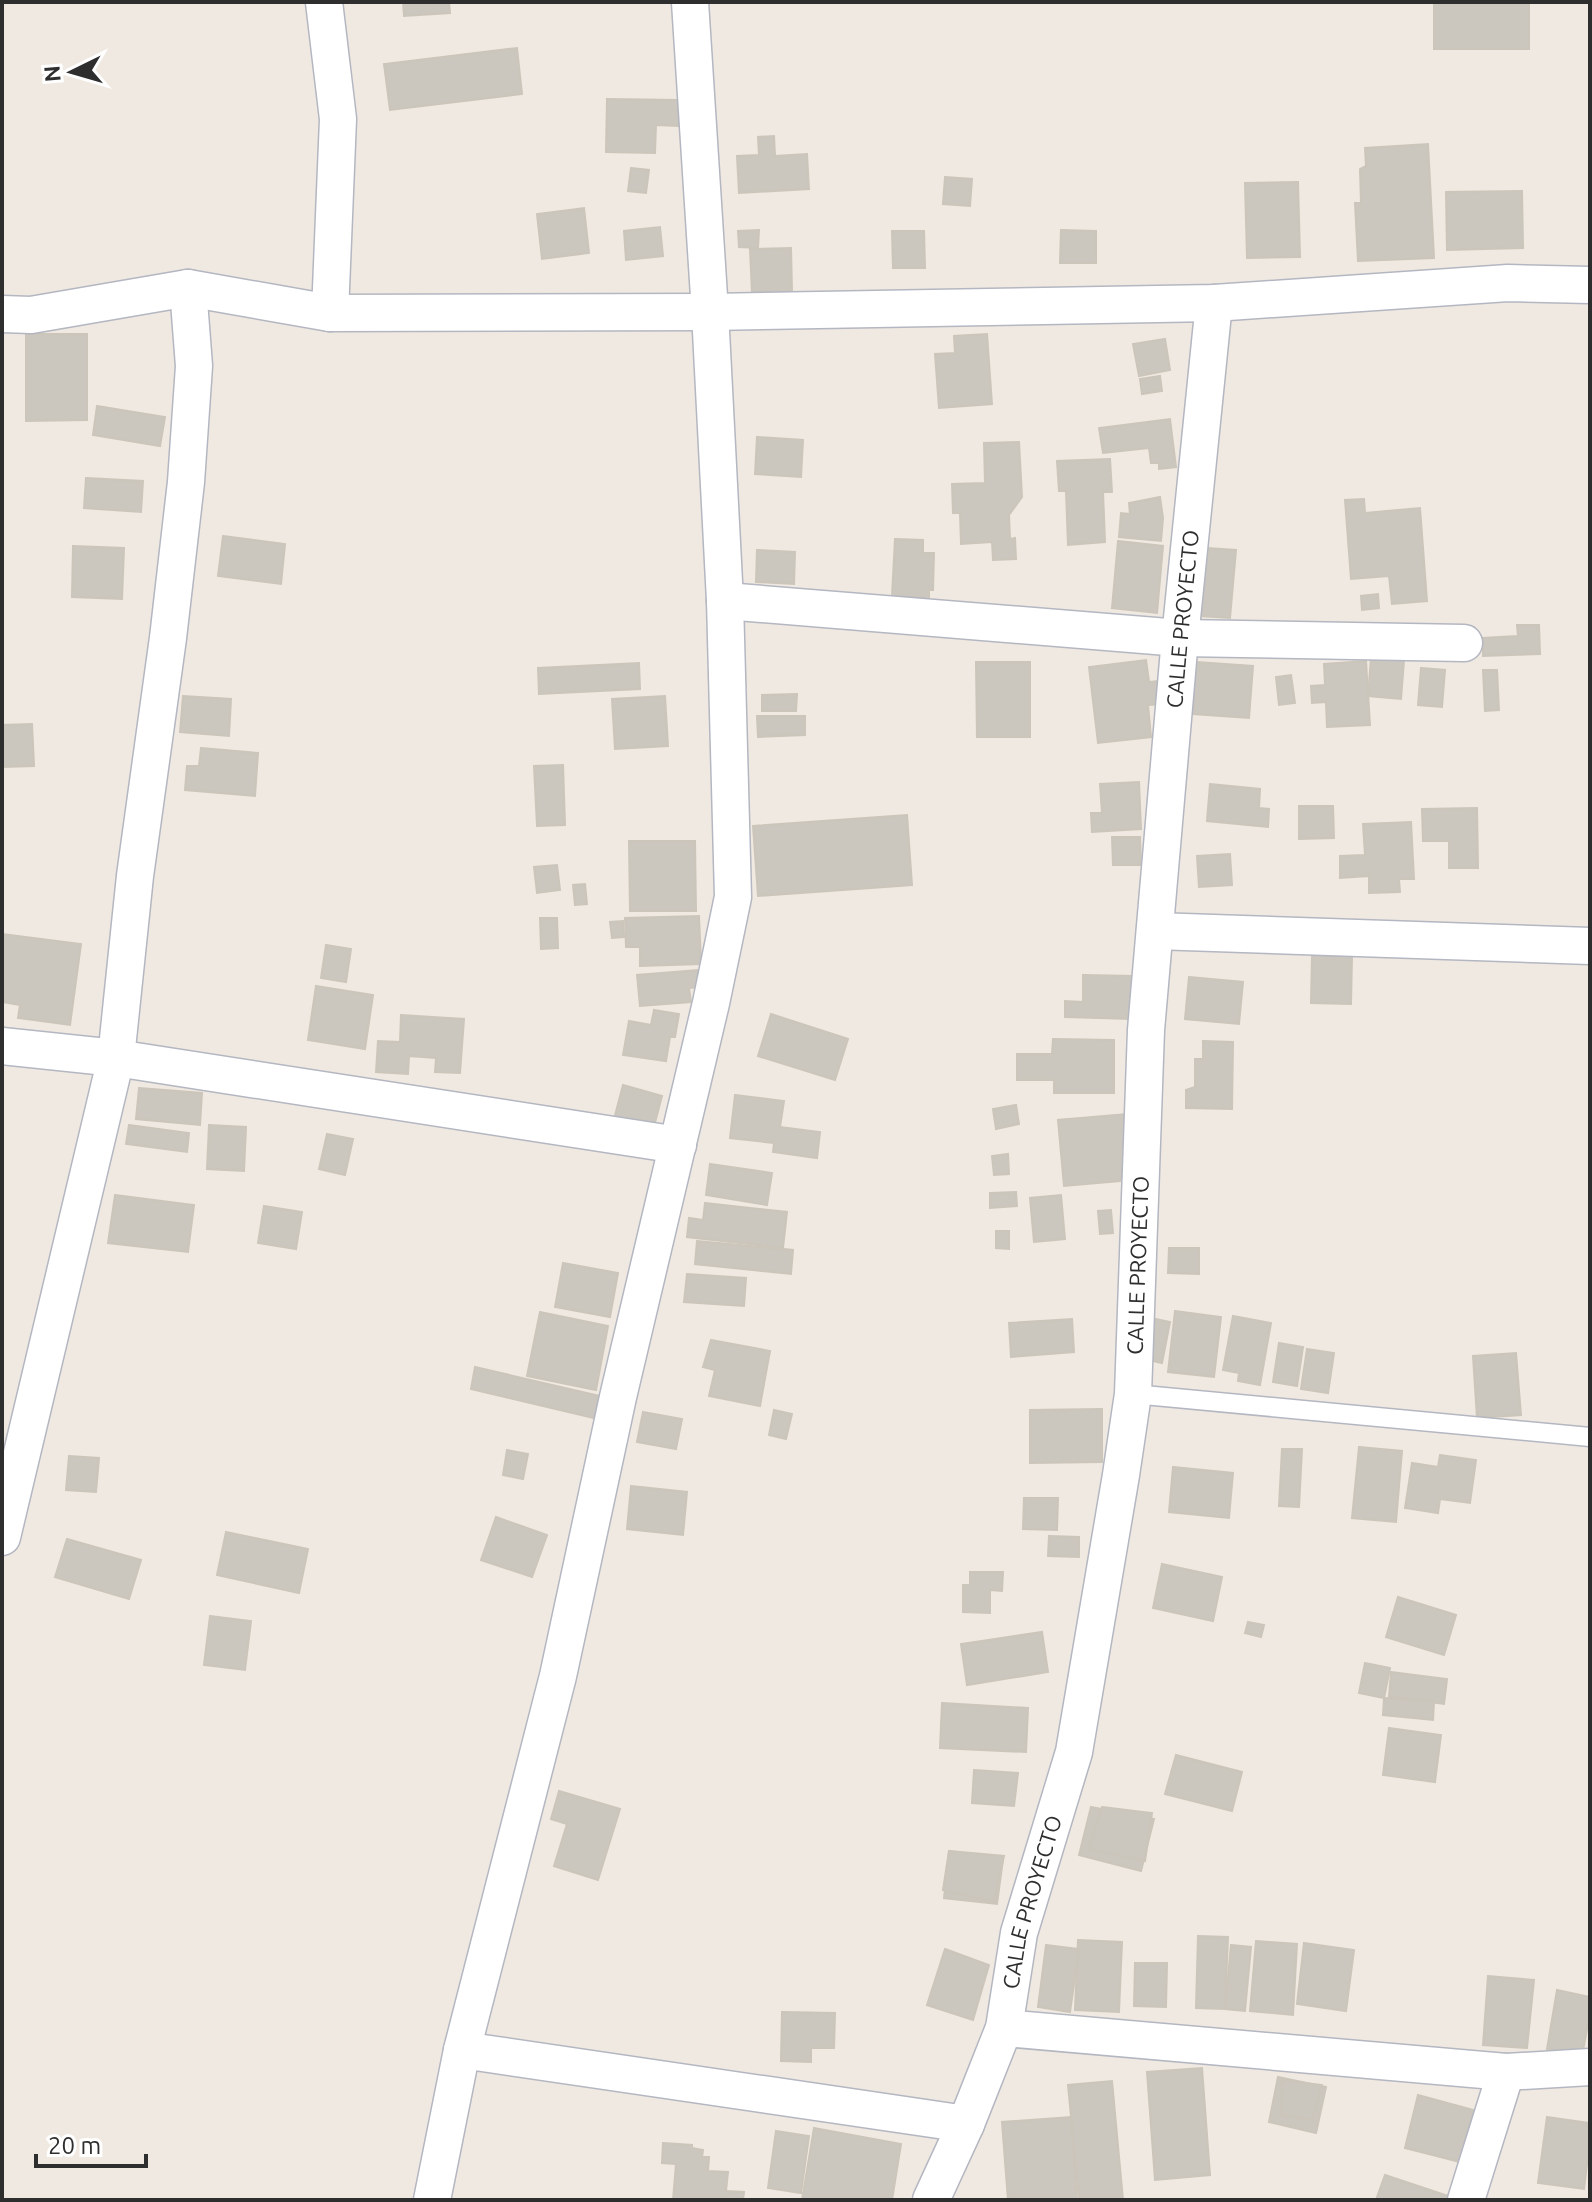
<svg xmlns="http://www.w3.org/2000/svg" width="1592" height="2202" font-family="Ubuntu,sans-serif">
  <style>
    .building { fill: #cbc7bf; stroke: #cbc5ba; stroke-width: 2 }
    .lines { fill: none; stroke-linecap: round; stroke-linejoin: round }
    .lane-casing { stroke: #b4b7c1; stroke-width: 21 }
    .street-casing { stroke: #b4b7c1; stroke-width: 39 }
    .lane { stroke: #fff; stroke-width: 18 }
    .street { stroke: #fff; stroke-width: 36 }
    .labels { text-anchor: middle; stroke-width: 8; stroke-linejoin: round; paint-order: stroke }
    .street-label { font-size: 22px; fill: #2e2e2e; stroke: #fff }
  </style>
  <rect width="100%" height="100%" fill="#efe9e1"/>
  <g class="building">
    <polygon points="403,2 449,2 450,13 404,16"/>
    <rect x="1434" y="2" width="95" height="47"/>
    <polygon points="517,48 522,94 390,110 384,64"/>
    <polygon points="607,99 679,100 679,126 656,125 655,153 606,152"/>
    <polygon points="774,136 775,156 807,154 809,189 739,193 737,156 759,155 758,137"/>
    <polygon points="1428,144 1434,258 1358,261 1355,203 1361,203 1360,169 1366,166 1365,148"/>
    <polygon points="631,168 649,170 646,193 628,191"/>
    <polygon points="945,177 972,179 970,206 943,204"/>
    <polygon points="1298,182 1300,257 1247,258 1245,183"/>
    <polygon points="1522,191 1523,248 1447,250 1446,192"/>
    <polygon points="584,208 589,253 542,259 537,214"/>
    <polygon points="660,227 663,256 626,260 624,231"/>
    <polygon points="759,230 758,248 739,247 738,231"/>
    <polygon points="1061,230 1096,231 1096,263 1060,263"/>
    <polygon points="892,231 924,231 925,268 893,268"/>
    <polygon points="791,248 792,292 752,293 750,249"/>
    <polygon points="26,334 87,334 87,420 26,421"/>
    <polygon points="987,334 992,404 939,408 935,354 955,353 954,336"/>
    <polygon points="1165,339 1170,370 1139,376 1133,344"/>
    <polygon points="1160,376 1162,391 1142,394 1140,379"/>
    <polygon points="97,406 165,417 160,446 93,435"/>
    <polygon points="1170,419 1176,467 1159,469 1159,463 1151,463 1149,448 1103,453 1099,428"/>
    <polygon points="757,437 803,440 801,477 755,474"/>
    <polygon points="1019,442 1022,497 1009,515 1010,539 1015,538 1016,559 993,560 992,542 961,544 960,513 953,513 952,484 985,483 984,443"/>
    <polygon points="1110,459 1112,492 1103,492 1105,542 1068,545 1066,491 1059,491 1057,461"/>
    <polygon points="86,478 143,481 141,512 84,508"/>
    <polygon points="1160,497 1163,518 1161,541 1119,537 1121,513 1130,514 1129,503"/>
    <polygon points="1364,499 1365,513 1420,508 1427,601 1392,604 1389,576 1351,579 1345,500"/>
    <polygon points="223,536 285,544 281,584 218,576"/>
    <polygon points="895,539 923,540 923,553 934,553 933,590 929,590 929,598 892,596"/>
    <polygon points="1118,541 1163,546 1157,613 1112,608"/>
    <polygon points="73,546 124,548 122,599 72,597"/>
    <polygon points="1207,548 1236,550 1230,618 1200,616 1198,579 1205,579"/>
    <polygon points="757,550 795,552 794,584 756,582"/>
    <polygon points="1378,594 1379,608 1362,610 1361,596"/>
    <polygon points="1517,625 1539,625 1540,654 1483,656 1483,638 1518,636"/>
    <polygon points="1371,658 1404,660 1401,699 1368,696"/>
    <polygon points="1146,660 1149,682 1158,681 1161,704 1148,705 1151,737 1098,743 1089,667"/>
    <polygon points="1366,661 1370,725 1327,727 1326,702 1312,703 1311,686 1325,685 1324,664"/>
    <polygon points="976,662 1030,662 1030,737 977,737"/>
    <polygon points="1196,662 1253,666 1249,718 1193,714"/>
    <polygon points="639,663 640,689 539,694 538,668"/>
    <polygon points="1421,668 1445,670 1442,707 1418,705"/>
    <polygon points="1483,670 1497,670 1499,710 1485,711"/>
    <polygon points="1291,675 1295,703 1279,705 1276,677"/>
    <polygon points="797,694 796,711 762,711 762,695"/>
    <polygon points="183,696 231,699 229,736 180,732"/>
    <polygon points="665,696 668,746 615,749 612,699"/>
    <polygon points="757,716 805,716 805,735 758,737"/>
    <polygon points="32,724 34,766 2,767 2,725"/>
    <polygon points="201,748 258,753 255,796 185,790 187,766 199,766"/>
    <polygon points="563,765 565,825 537,826 534,766"/>
    <polygon points="1139,782 1141,829 1092,832 1091,813 1102,813 1100,784"/>
    <polygon points="1210,784 1260,789 1259,808 1269,809 1268,827 1207,821"/>
    <polygon points="1299,806 1333,806 1334,838 1299,839"/>
    <polygon points="1477,808 1478,868 1449,868 1449,841 1423,841 1422,809"/>
    <polygon points="907,815 912,885 758,896 753,826"/>
    <polygon points="1411,822 1414,879 1399,879 1400,892 1369,893 1369,876 1340,878 1340,856 1365,855 1363,824"/>
    <polygon points="1112,837 1140,837 1141,865 1113,865"/>
    <polygon points="629,841 695,841 696,911 630,911"/>
    <polygon points="1230,854 1232,885 1199,887 1197,856"/>
    <polygon points="557,865 560,890 537,893 534,867"/>
    <polygon points="585,884 587,904 575,905 573,885"/>
    <polygon points="699,916 701,964 640,966 640,947 626,947 625,918"/>
    <polygon points="540,918 557,918 558,948 541,949"/>
    <polygon points="623,921 624,937 612,938 610,922"/>
    <polygon points="2,934 81,944 70,1025 18,1018 20,1005 2,1002"/>
    <polygon points="326,945 351,949 346,982 321,978"/>
    <polygon points="1312,955 1352,956 1351,1004 1311,1003"/>
    <polygon points="698,970 700,987 689,988 691,1002 640,1006 637,975"/>
    <polygon points="1083,975 1133,976 1131,1019 1065,1017 1065,1001 1083,1002"/>
    <polygon points="1189,977 1243,982 1239,1024 1185,1019"/>
    <polygon points="316,986 373,995 365,1049 308,1040"/>
    <polygon points="654,1010 679,1014 675,1037 670,1037 666,1061 623,1055 629,1021 651,1025"/>
    <polygon points="771,1014 848,1039 835,1080 758,1056"/>
    <polygon points="401,1015 464,1019 460,1073 435,1072 436,1058 409,1056 408,1074 376,1072 378,1041 400,1042"/>
    <polygon points="1053,1039 1114,1040 1114,1093 1054,1093 1054,1080 1017,1080 1017,1054 1052,1054"/>
    <polygon points="1203,1041 1233,1042 1232,1109 1186,1108 1186,1090 1195,1087 1195,1059 1203,1059"/>
    <polygon points="623,1085 662,1096 652,1134 613,1123"/>
    <polygon points="139,1088 202,1093 200,1125 136,1119"/>
    <polygon points="735,1095 784,1101 780,1127 820,1132 817,1158 773,1152 774,1143 730,1138"/>
    <polygon points="1016,1105 1019,1124 996,1129 993,1109"/>
    <polygon points="1127,1114 1131,1151 1120,1181 1064,1186 1058,1120"/>
    <polygon points="129,1125 189,1133 187,1152 126,1144"/>
    <polygon points="209,1125 246,1127 244,1171 207,1169"/>
    <polygon points="327,1134 353,1139 345,1175 319,1169"/>
    <polygon points="1008,1154 1009,1174 994,1175 992,1156"/>
    <polygon points="710,1164 772,1173 767,1205 706,1195"/>
    <polygon points="1016,1192 1017,1206 990,1208 990,1193"/>
    <polygon points="115,1195 194,1205 188,1252 108,1243"/>
    <polygon points="1061,1195 1065,1239 1034,1242 1030,1198"/>
    <polygon points="705,1203 787,1212 783,1248 687,1237 689,1218 703,1220"/>
    <polygon points="264,1206 302,1212 296,1249 258,1243"/>
    <polygon points="1111,1210 1113,1233 1100,1234 1098,1211"/>
    <polygon points="996,1231 1009,1231 1009,1249 996,1248"/>
    <polygon points="697,1241 793,1250 791,1274 695,1264"/>
    <polygon points="1169,1248 1199,1248 1199,1274 1168,1273"/>
    <polygon points="563,1263 618,1273 610,1317 555,1307"/>
    <polygon points="687,1274 746,1278 744,1306 684,1302"/>
    <polygon points="1175,1311 1221,1317 1214,1377 1168,1372"/>
    <polygon points="540,1312 608,1326 596,1390 527,1376"/>
    <polygon points="1233,1316 1271,1323 1260,1385 1238,1381 1239,1373 1223,1370"/>
    <polygon points="1151,1318 1170,1322 1162,1363 1144,1359"/>
    <polygon points="1072,1319 1074,1352 1011,1357 1009,1323"/>
    <polygon points="711,1340 770,1351 760,1406 709,1396 715,1370 703,1367"/>
    <polygon points="1279,1343 1303,1347 1297,1386 1273,1382"/>
    <polygon points="1307,1349 1334,1353 1328,1393 1301,1389"/>
    <polygon points="1516,1353 1521,1415 1477,1418 1473,1356"/>
    <polygon points="475,1367 604,1397 598,1419 471,1389"/>
    <polygon points="1102,1409 1102,1462 1030,1463 1030,1410"/>
    <polygon points="774,1410 792,1414 786,1439 769,1435"/>
    <polygon points="643,1412 682,1419 676,1449 637,1442"/>
    <polygon points="1359,1447 1402,1451 1396,1522 1352,1518"/>
    <polygon points="1282,1449 1302,1449 1299,1507 1279,1506"/>
    <polygon points="507,1450 528,1454 523,1479 503,1475"/>
    <polygon points="1440,1455 1476,1460 1470,1503 1440,1499 1438,1513 1405,1508 1412,1463 1438,1467"/>
    <polygon points="69,1456 99,1458 96,1492 66,1490"/>
    <polygon points="1173,1467 1233,1473 1229,1518 1169,1512"/>
    <polygon points="631,1486 687,1492 683,1535 627,1529"/>
    <polygon points="1024,1498 1058,1498 1057,1530 1023,1529"/>
    <polygon points="496,1517 547,1535 532,1577 481,1560"/>
    <polygon points="226,1532 308,1549 299,1593 217,1575"/>
    <polygon points="1049,1536 1079,1537 1079,1557 1048,1556"/>
    <polygon points="67,1539 141,1560 129,1599 55,1577"/>
    <polygon points="1162,1564 1222,1577 1213,1621 1153,1608"/>
    <polygon points="970,1572 1003,1572 1002,1591 990,1590 990,1613 963,1612 963,1585 970,1585"/>
    <polygon points="1398,1597 1456,1615 1444,1655 1386,1637"/>
    <polygon points="210,1616 251,1621 245,1670 204,1665"/>
    <polygon points="1248,1622 1264,1625 1261,1637 1245,1633"/>
    <polygon points="1042,1632 1048,1672 967,1685 961,1644"/>
    <polygon points="1365,1663 1390,1668 1384,1698 1359,1693"/>
    <polygon points="1391,1672 1447,1679 1444,1704 1389,1697"/>
    <polygon points="1384,1698 1434,1701 1433,1720 1383,1715"/>
    <polygon points="942,1703 1028,1708 1026,1752 940,1748"/>
    <polygon points="1389,1728 1441,1735 1435,1782 1383,1775"/>
    <polygon points="1176,1755 1242,1772 1232,1811 1165,1794"/>
    <polygon points="974,1770 1018,1773 1014,1806 972,1803"/>
    <polygon points="559,1791 620,1809 598,1880 554,1866 567,1824 551,1819"/>
    <polygon points="1091,1807 1154,1819 1141,1871 1079,1855"/>
    <polygon points="1102,1807 1152,1813 1145,1861 1089,1849"/>
    <polygon points="949,1851 1003,1859 997,1904 944,1898"/>
    <polygon points="949,1851 1004,1856 994,1902 943,1890"/>
    <polygon points="1198,1936 1228,1937 1225,2009 1196,2008"/>
    <polygon points="1078,1940 1122,1942 1119,2012 1075,2010"/>
    <polygon points="1256,1941 1297,1944 1293,2015 1250,2011"/>
    <polygon points="1304,1943 1354,1950 1346,2011 1297,2004"/>
    <polygon points="1046,1945 1079,1949 1070,2012 1038,2007"/>
    <polygon points="1231,1945 1251,1947 1245,2011 1225,2009"/>
    <polygon points="945,1949 989,1965 973,2020 927,2005"/>
    <polygon points="1135,1963 1167,1963 1166,2007 1134,2006"/>
    <polygon points="1488,1976 1534,1980 1527,2048 1483,2045"/>
    <polygon points="1557,1990 1590,1997 1590,2013 1582,2056 1547,2049"/>
    <polygon points="782,2012 835,2013 834,2048 811,2048 811,2062 781,2061"/>
    <polygon points="1202,2068 1210,2175 1155,2180 1147,2072"/>
    <polygon points="1278,2077 1326,2087 1316,2133 1269,2122"/>
    <polygon points="1282,2080 1322,2085 1312,2120 1281,2115"/>
    <polygon points="1112,2081 1123,2200 1079,2200 1068,2085"/>
    <polygon points="1418,2095 1473,2110 1460,2162 1405,2148"/>
    <polygon points="1071,2117 1077,2200 1008,2200 1002,2122"/>
    <polygon points="1547,2117 1590,2123 1590,2165 1587,2164 1584,2189 1538,2183"/>
    <polygon points="814,2128 901,2144 892,2200 802,2200"/>
    <polygon points="776,2131 809,2136 801,2193 768,2188"/>
    <polygon points="663,2143 692,2145 692,2148 703,2150 702,2157 709,2157 708,2171 728,2172 726,2191 744,2192 743,2200 673,2200 676,2164 662,2163"/>
    <polygon points="1385,2175 1451,2197 1450,2200 1376,2200"/>
  </g>
  <g class="lines">
    <g class="lane-casing">
      <polyline id="lane" points="1133,1394 1590,1437"/>
    </g>
    <g class="street-casing">
      <g id="street">
        <polyline points="324,2 338,119 330,313"/>
        <polyline points="2,314 31,315 188,288 330,313 710,312 1214,303 1508,283 1590,285"/>
        <polyline points="725,601 1180,638 1464,643"/>
        <polyline points="1155,931 1590,946"/>
        <polyline points="2,1046 116,1058 678,1145"/>
        <polyline points="2,1537 116,1058 135,876 168,638 186,482 194,366 188,288"/>
        <polyline points="1004,2028 1506,2072 1590,2067"/>
        <polyline points="462,2050 966,2124"/>
        <polyline points="432,2200 462,2050 558,1676 618,1397 711,1003 733,897 725,601 710,312 690,2"/>
        <path id="s1" d="M931,2200L966,2124L1004,2028L1019,1933L1074,1752L1121,1475L1133,1394L1146,1030L1180,638L1214,303"/>
        <polyline points="1466,2200 1506,2072"/>
      </g>
    </g>
    <use href="#lane" class="lane"/>
    <use href="#street" class="street"/>
  </g>
  <g class="labels">
    <g class="street-label">
      <text dy="8" stroke="none"><textPath href="#s1" startOffset="1612">CALLE PROYECTO</textPath></text>
      <text dy="8" stroke="none"><textPath href="#s1" startOffset="964">CALLE PROYECTO</textPath></text>
      <text dy="8" stroke="none"><textPath href="#s1" startOffset="316">CALLE PROYECTO</textPath></text>
    </g>
  </g>
  <rect width="1592" height="2202" fill="none" stroke="#2e2e2e" stroke-width="8"/>
  <g transform="translate(72 72) rotate(265)" stroke="#ffffff" stroke-width="6" paint-order="stroke">
  <path d="M0-6L14 30L0 20L-14 30Z" fill="#2e2e2e"/>
  <text y="-12" font-size="22" font-weight="bold" text-anchor="middle" fill="#2e2e2e">N</text>
  </g>
  <path d="M36 2154v12h110v-12" fill="none" stroke="#2e2e2e" stroke-width="4"/>
  <text x="48" y="2154" font-size="24" fill="#2e2e2e" stroke="#ffffff" stroke-width="6" paint-order="stroke">20 m</text>
</svg>
